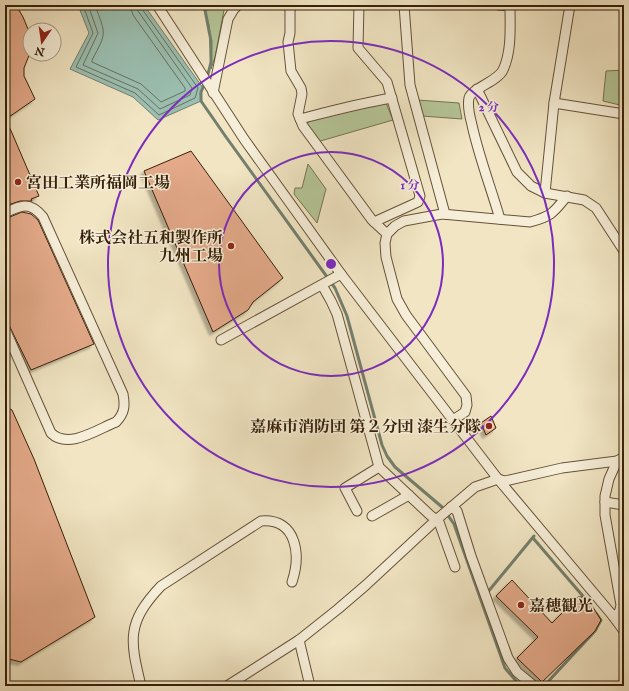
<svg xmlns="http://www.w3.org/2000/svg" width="629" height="691" font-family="'IM FELL English','Noto Serif JP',serif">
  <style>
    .green { fill: #b5c698; stroke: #767350 }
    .water { fill: #9bbfb1; stroke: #737f6e }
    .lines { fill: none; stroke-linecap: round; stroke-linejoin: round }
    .shore { stroke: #69705d; stroke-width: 1 }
    .stream { stroke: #737f6e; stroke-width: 3 }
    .building { fill: #e4aa8a; stroke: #372009; filter: url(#shadow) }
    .minor-casing { stroke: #665138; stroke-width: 11 }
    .minor { stroke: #f6eed8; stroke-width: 9 }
    .ring { fill: none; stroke: #7b2cbf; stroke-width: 2 }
    .poi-dot { fill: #8f2418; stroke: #f6eed8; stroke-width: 1.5 }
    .labels { text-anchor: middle; stroke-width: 3; stroke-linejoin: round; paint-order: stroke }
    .poi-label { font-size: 16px; font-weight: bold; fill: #372009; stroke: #f6eed8; text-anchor: start }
    .centre { fill: #7b2cbf; stroke: #f6eed8; stroke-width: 2 }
    .ring-label { font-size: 12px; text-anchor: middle; font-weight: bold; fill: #7b2cbf; stroke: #f6eed8; stroke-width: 3; stroke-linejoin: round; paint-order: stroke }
  </style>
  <defs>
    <filter id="shadow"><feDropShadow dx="-3.5" dy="3.5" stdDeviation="1" flood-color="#0004"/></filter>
  </defs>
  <rect width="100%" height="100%" fill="#f1e5c3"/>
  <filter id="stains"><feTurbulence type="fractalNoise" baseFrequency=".005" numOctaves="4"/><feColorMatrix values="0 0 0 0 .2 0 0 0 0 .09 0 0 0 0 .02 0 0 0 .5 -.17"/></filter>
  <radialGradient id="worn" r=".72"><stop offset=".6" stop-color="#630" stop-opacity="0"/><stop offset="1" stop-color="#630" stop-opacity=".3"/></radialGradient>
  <g class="green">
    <polygon points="204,5 225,5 215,57 211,69 209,25"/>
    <polygon points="624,70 624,106 603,101 606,71"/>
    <polygon points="417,100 459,103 462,119 422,116"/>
    <polygon points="386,103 393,120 317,142 306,126 310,119"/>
    <polygon points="308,164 326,189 317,223 294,194 295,188 302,188"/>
  </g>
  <polygon class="water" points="78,5 144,5 203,88 200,93 201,101 158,120 133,97 70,69 89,33"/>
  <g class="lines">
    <g class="shore">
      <polyline points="83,5 93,33 76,67 135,93 159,115 195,98 198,88 142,9 141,5"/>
      <polyline points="88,5 98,33 83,65 138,89 160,109 190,95 192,88 138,11 136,5"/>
      <path d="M95,5C106,35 107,32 92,60V62L141,84L161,102L185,91V88L133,15L130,5"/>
    </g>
    <g class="stream">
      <polyline points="204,5 211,41 211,62 207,78"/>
      <polyline points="205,83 201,92 201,101 226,137 335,288 347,316 382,445 387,456 395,467 442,507 454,524 505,668 517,682 523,686"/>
      <polyline points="533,538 588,602"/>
      <polyline points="487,593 534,536"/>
      <polyline points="544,686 595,631 601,620 596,613"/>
    </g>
  </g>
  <g class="building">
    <polygon points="5,5 16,5 23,17 30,34 30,53 24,68 24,76 35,99 6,119 39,196 31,199 32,201 20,201 5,206"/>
    <polygon points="191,151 283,278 253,302 248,310 213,332 144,171"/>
    <polygon points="22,212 31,214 38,220 94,344 31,370 5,317 5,219"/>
    <polygon points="5,406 12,410 34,459 95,617 21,662 5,658"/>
    <polygon points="491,416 496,428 486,435 481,423"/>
    <polygon points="512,580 552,623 578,597 583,597 591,604 601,620 595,631 542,682 517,658 538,637 496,596"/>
  </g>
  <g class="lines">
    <g class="minor-casing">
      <g id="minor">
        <polyline points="157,5 244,139 341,274 498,479 613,616 624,631"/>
        <polyline points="293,5 290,9 290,33 288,42 291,71 301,88 302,94 298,114 303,126 372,220 387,234"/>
        <polyline points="359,5 358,48 387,82 420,196 418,202 374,222"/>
        <polyline points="404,5 410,85 445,214"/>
        <path d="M498,5L510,6C510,26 512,51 503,70C498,81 471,89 469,98C467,107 470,117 472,125C479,157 491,188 500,219"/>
        <polyline points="477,89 517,172 531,186 545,193 584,200 596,208 624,251"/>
        <polyline points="213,93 228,19 234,9 238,5"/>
        <polyline points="554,103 624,114"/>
        <path d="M300,119C331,111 361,103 392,98"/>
        <polyline points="545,193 554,103 570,5"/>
        <path d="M5,213C21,205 30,201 43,217L123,394C125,405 125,413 116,422C98,429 68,450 51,433L5,329"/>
        <polyline points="322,285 331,301 337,314 379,467 430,515 439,522 455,567"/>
        <polyline points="221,340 341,274"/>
        <path d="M453,420L465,412L467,405L466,396L406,315L397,299L386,257L385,243L387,234L395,226L404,221L442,214L530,222C552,216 553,213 567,196"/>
        <polyline points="605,502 624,505"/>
        <polyline points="451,507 457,511 471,556 508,658 517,672 534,686"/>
        <polyline points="357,511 345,488 379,467"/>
        <polyline points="372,516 409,495"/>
        <polyline points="613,616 619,613 621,605 605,515 605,496 609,479 617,461"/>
        <polyline points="299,640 310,686"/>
        <path d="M141,686C130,640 126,623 161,586L261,521C297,518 301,555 292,582"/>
        <polyline points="227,686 299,640 338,609 366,585 436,520 475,487 498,479 505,481 562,468 617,461 624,457"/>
      </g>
    </g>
    <use href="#minor" class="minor"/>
  </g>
  <g class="ring">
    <circle cx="331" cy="264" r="112"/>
    <circle cx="331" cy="264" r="223"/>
  </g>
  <g class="poi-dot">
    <circle cx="18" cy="182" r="4"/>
    <circle cx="231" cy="246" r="4"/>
    <circle cx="489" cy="426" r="4"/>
    <circle cx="521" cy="605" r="4"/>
  </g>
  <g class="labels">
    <g class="poi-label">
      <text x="26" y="188">宮田工業所福岡工場</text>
      <text x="223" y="243" text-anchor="end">株式会社五和製作所<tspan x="223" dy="18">九州工場</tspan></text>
      <text x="481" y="432" text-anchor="end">嘉麻市消防団 第２分団 漆生分隊</text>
      <text x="529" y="611">嘉穂観光</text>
    </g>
  </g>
  <circle cx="331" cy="264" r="6" class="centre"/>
  <g class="ring-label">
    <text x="489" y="111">2 分</text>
    <text x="410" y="189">1 分</text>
  </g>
  <rect width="629" height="691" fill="none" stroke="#f1e5c3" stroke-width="20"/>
  <rect x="6" y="6" width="617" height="679" fill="none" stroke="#372009" stroke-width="2"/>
  <rect x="10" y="10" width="609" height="671" fill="none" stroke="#372009"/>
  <g transform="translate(42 42) rotate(193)"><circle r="19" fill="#f6eed8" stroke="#aa9c85"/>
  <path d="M0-3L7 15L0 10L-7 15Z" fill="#8f2418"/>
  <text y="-6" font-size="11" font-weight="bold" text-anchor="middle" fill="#372009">N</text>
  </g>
  <rect width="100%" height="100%" filter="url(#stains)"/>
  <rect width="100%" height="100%" fill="url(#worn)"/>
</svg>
